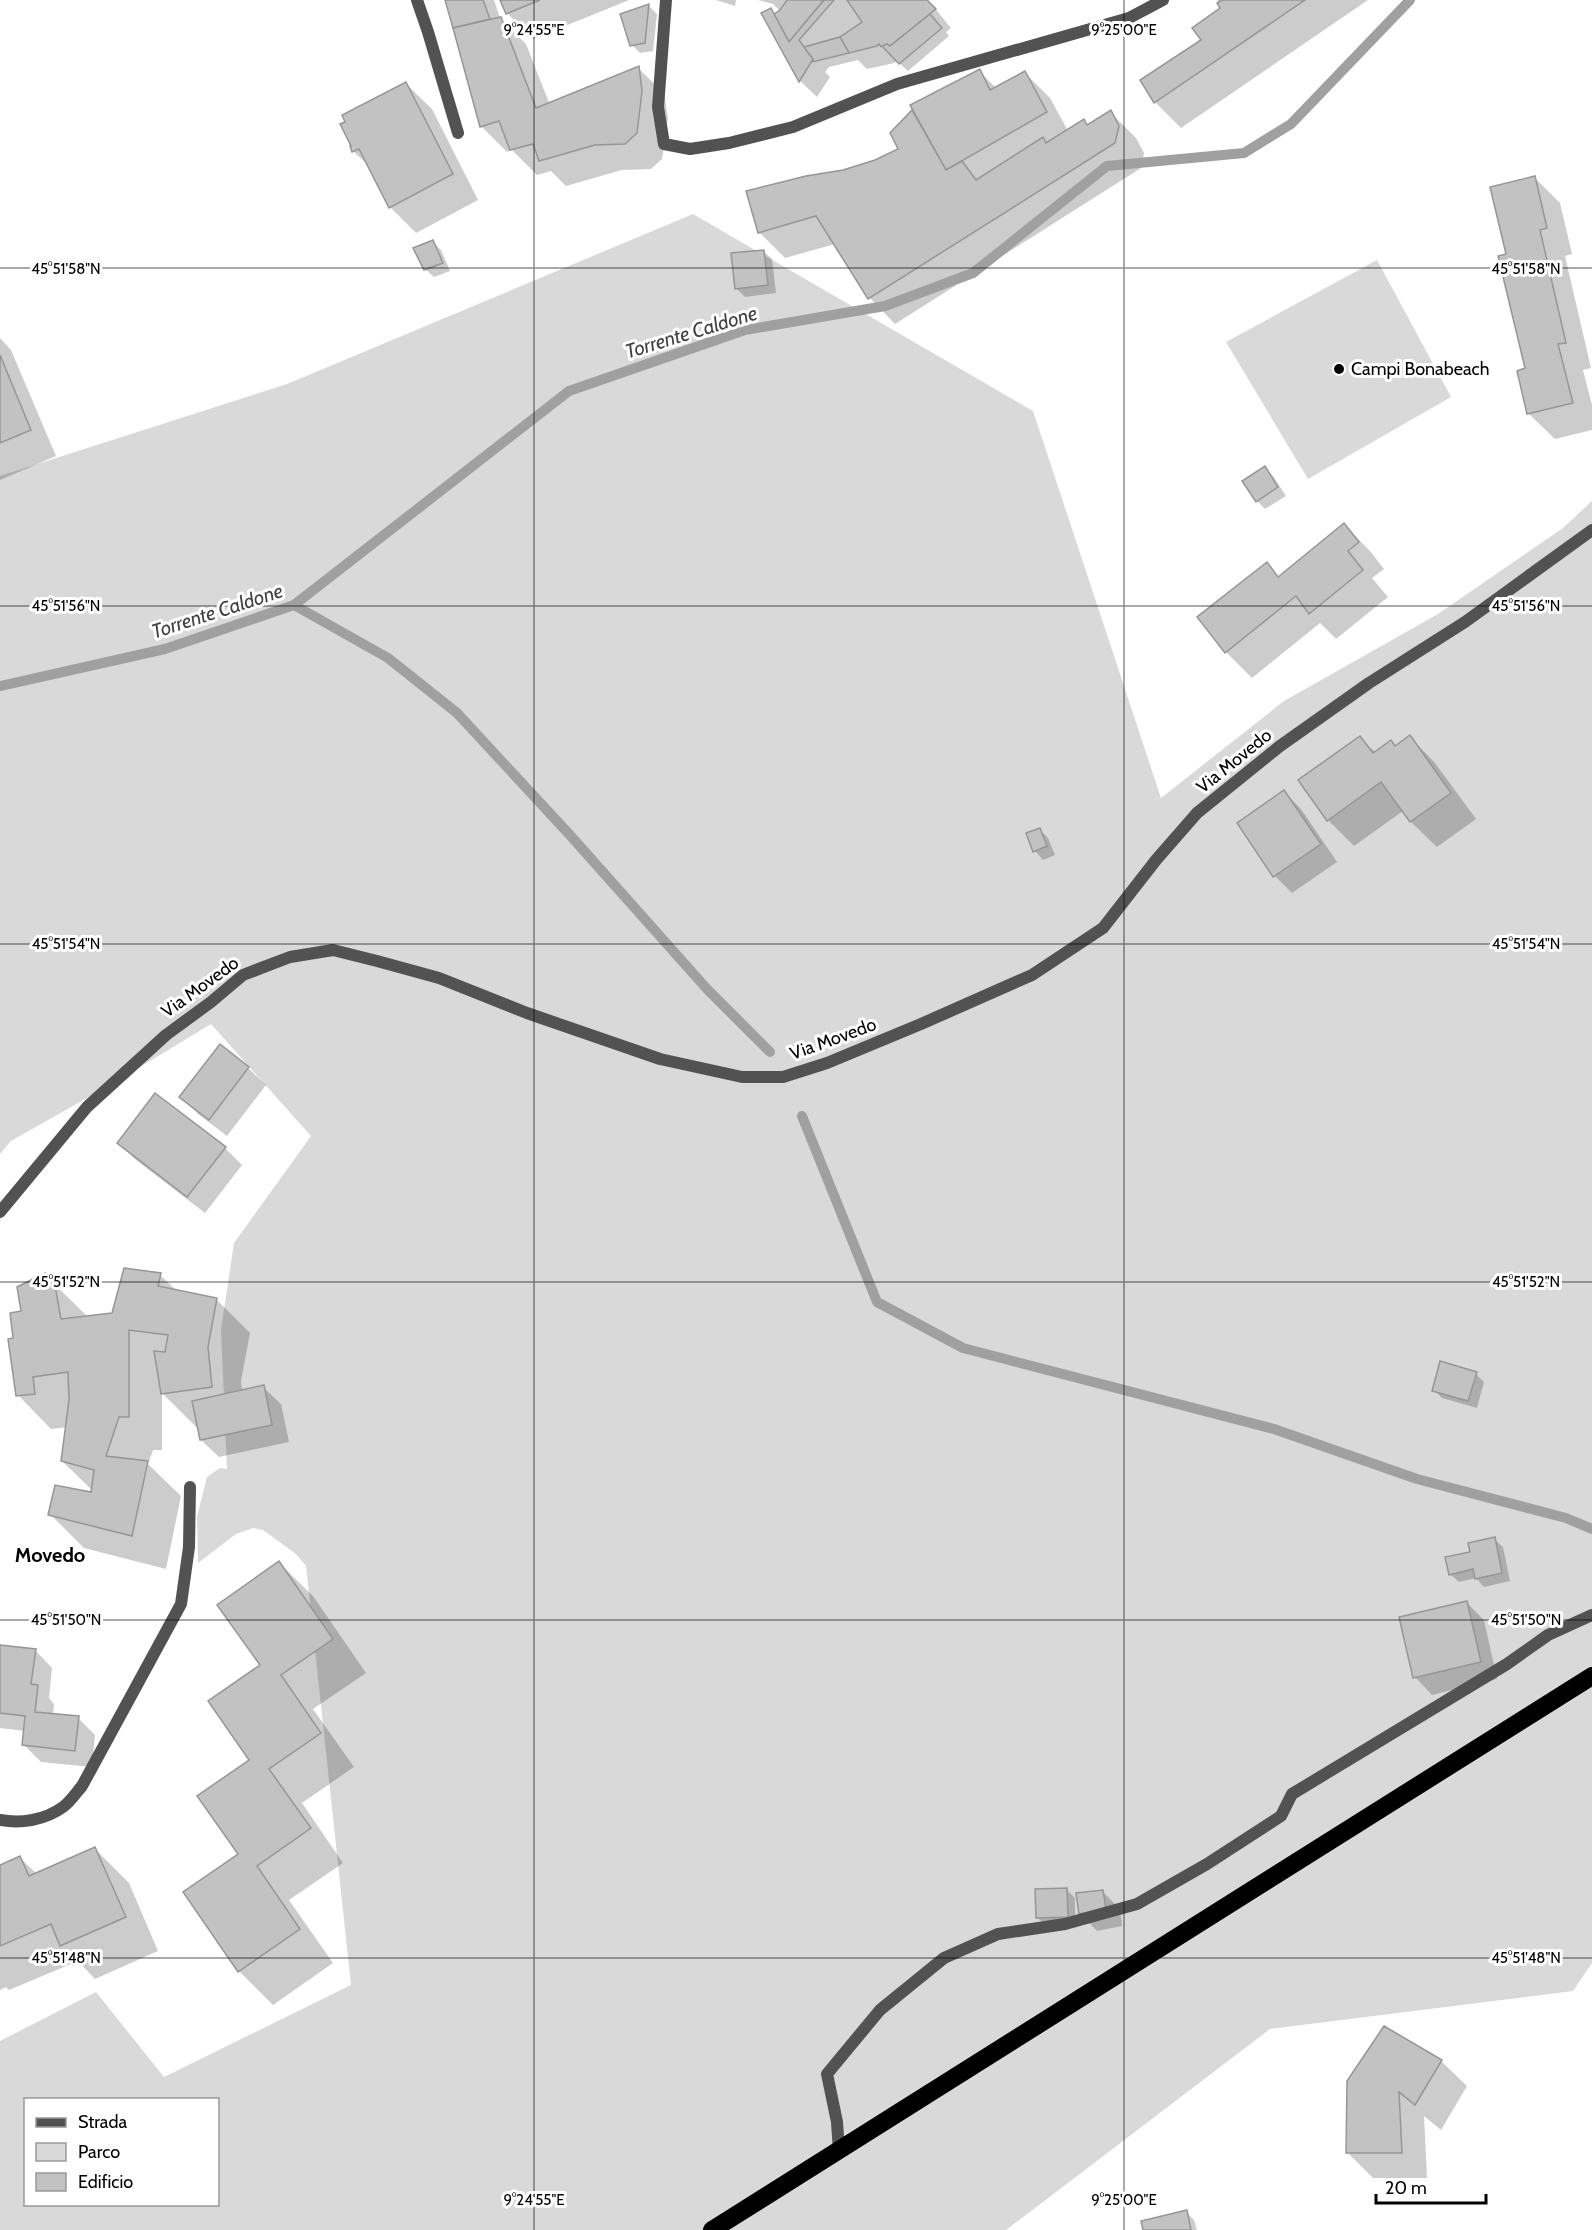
<svg xmlns="http://www.w3.org/2000/svg" width="1592" height="2230" font-family="Cabin,sans-serif">
  <style>
    .green { fill: #d9d9d9; fill-rule: evenodd }
    .shadow { fill: #0003; fill-rule: evenodd }
    .lines { fill: none; stroke-linecap: round; stroke-linejoin: round }
    .stream { stroke: #a0a0a0; stroke-width: 10 }
    .building { fill: #c2c2c2; stroke: #969696; stroke-width: 1.5 }
    .highway-casing { stroke: #dbdbdb; stroke-width: 21 }
    .lane { stroke: #525252; stroke-width: 12 }
    .street { stroke: #525252; stroke-width: 12 }
    .highway { stroke: #000; stroke-width: 18 }
    .ticks { fill: none; stroke: #000; stroke-width: 1.5; stroke-opacity: 0.45 }
    .poi-dot { fill: #000; stroke: #fff; stroke-width: 2 }
    .labels { text-anchor: middle; stroke-width: 6; stroke-linejoin: round; paint-order: stroke }
    .poi-label { font-size: 18px; fill: #000; stroke: #fff; text-anchor: start }
    .street-label { font-size: 18px; fill: #000; stroke: #fff }
    .water-label { font-size: 20px; font-style: italic; fill: #414141; stroke: #fff }
    .neighbourhood-label { font-size: 20px; font-weight: bold; fill: #000; stroke: #fff }
    .ticks-label { font-size: 15px; text-anchor: middle; fill: #000; stroke: #fff; stroke-width: 6; stroke-linejoin: round; paint-order: stroke }
  </style>
  <rect width="100%" height="100%" fill="#fff"/>
  <g class="green">
    <path d="M693,214L1033,411L1161,798L1284,701L1438,614L1563,528L1592,501V1963L1573,1991L1270,2029L1006,2230H0V2041L96,1992L164,2077L351,1985L306,1566L296,1554L263,1530L253,1528L236,1534L198,1563L197,1517L207,1477L220,1468L227,1469L221,1330L234,1243L311,1136L211,1024L117,1081L11,1141L0,1154V476L287,384ZM26,2100H218V2204H26Z"/>
    <polygon points="1377,260 1451,397 1308,479 1226,342"/>
  </g>
  <g class="shadow">
    <polygon points="447,0 494,0 500,18 526,44 550,105 638,68 664,93 668,118 662,159 651,169 622,170 566,186 551,171 537,175 512,150 507,152 481,126"/>
    <polygon points="501,0 629,0 533,39 507,13"/>
    <polygon points="716,0 736,0 735,6"/>
    <path d="M758,0H928L951,28L946,32L949,36L908,71L897,61L894,63L867,69L858,60L829,67L825,72L830,77L817,97L800,81L763,14L770,9L775,14L780,11L773,4ZM888,42L889,44L881,48L879,46Z"/>
    <polygon points="1217,0 1368,0 1181,128 1155,102 1203,40 1222,8"/>
    <polygon points="649,6 657,14 653,51 640,53 632,45"/>
    <polygon points="979,71 996,88 1025,73 1050,98 1068,131 1084,121 1088,126 1110,112 1136,138 1144,153 1141,168 895,324 870,298 835,244 785,258 759,232 844,171 876,162 900,149 892,133 914,110"/>
    <polygon points="406,84 432,109 478,200 416,233 390,207 370,167 353,151"/>
    <polygon points="1535,178 1560,203 1572,254 1565,256 1591,368 1583,370 1592,405 1592,430 1555,439 1529,414 1519,372 1527,369 1508,256"/>
    <polygon points="433,242 441,250 450,271 434,277 425,269"/>
    <polygon points="763,251 772,259 776,293 745,297 736,288"/>
    <polygon points="0,338 11,350 56,456 0,480"/>
    <polygon points="1265,468 1273,476 1286,496 1265,509 1257,501"/>
    <polygon points="1344,525 1370,551 1384,569 1372,578 1388,597 1336,639 1320,623 1252,678 1226,652 1199,617 1267,564 1279,577"/>
    <polygon points="1410,737 1435,763 1476,819 1437,847 1411,822 1403,811 1354,846 1328,820 1300,780 1360,738 1376,753 1396,747"/>
    <polygon points="1284,792 1301,809 1337,862 1292,893 1275,876"/>
    <polygon points="1040,830 1048,838 1055,855 1043,860 1035,851 1028,834"/>
    <polygon points="220,1047 248,1068 266,1085 227,1136 198,1114 181,1097"/>
    <polygon points="119,1143 225,1148 242,1165 205,1213 136,1160"/>
    <polygon points="44,1274 88,1317 113,1314 160,1275 177,1291 216,1299 250,1333 241,1381 242,1391 263,1387 281,1404 289,1442 219,1457 201,1440 199,1427 196,1427 162,1393 162,1450 153,1450 148,1464 181,1496 166,1569 84,1548 50,1514 93,1494 93,1491 62,1461 67,1427 51,1429 18,1395 15,1340 23,1313"/>
    <polygon points="1476,1374 1484,1382 1477,1408 1442,1398 1434,1390"/>
    <polygon points="1494,1539 1503,1547 1510,1581 1484,1587 1476,1578 1459,1582 1450,1574 1472,1553"/>
    <polygon points="279,1563 313,1596 366,1673 313,1709 354,1767 302,1803 343,1863 289,1900 333,1963 273,2005 239,1971 240,1854 262,1666"/>
    <polygon points="1467,1603 1484,1620 1497,1679 1432,1695 1415,1677"/>
    <polygon points="0,1647 35,1650 52,1668 49,1698 54,1704 53,1715 78,1718 95,1735 92,1767 41,1762 24,1745 25,1731 0,1728"/>
    <polygon points="95,1849 129,1883 158,1951 95,1979 78,1961 9,1990 6,1987 0,1990 0,1866 20,1858 37,1874"/>
    <polygon points="1067,1890 1075,1898 1075,1924 1046,1926 1038,1918"/>
    <polygon points="1102,1891 1120,1909 1122,1926 1097,1931 1080,1913"/>
    <polygon points="1441,2061 1467,2086 1441,2130 1424,2116 1427,2178 1373,2178 1348,2153 1349,2082"/>
    <polygon points="1186,2212 1194,2220 1197,2230 1145,2230"/>
  </g>
  <g class="lines">
    <g class="stream">
      <polyline points="294,605 388,658 457,713 569,834 707,989 770,1052"/>
      <polyline points="0,686 165,649 294,605 569,391 745,330 885,306 973,273 1107,166 1244,153 1291,124 1410,0"/>
      <polyline points="802,1116 877,1302 963,1348 1274,1429 1417,1479 1566,1518 1592,1529"/>
    </g>
  </g>
  <g class="building">
    <polygon points="445,0 483,0 490,19 453,28"/>
    <polygon points="500,0 540,0 506,14"/>
    <polygon points="787,0 824,0 789,42 774,14 780,10"/>
    <polygon points="824,0 834,0 799,40 813,59 799,82 761,13 771,8 789,42"/>
    <polygon points="847,0 927,0 936,9 890,46 887,44 881,47 879,44 877,46 849,53 840,37 862,22"/>
    <polygon points="1222,0 1305,0 1154,103 1140,80 1201,40 1192,28 1220,8 1217,3"/>
    <polygon points="649,4 645,43 630,46 620,14"/>
    <polygon points="930,14 942,28 899,64 882,46 887,44 890,46"/>
    <polygon points="501,17 536,108 639,66 642,91 637,133 625,144 595,145 539,161 533,144 510,150 499,121 480,127 453,28"/>
    <polygon points="840,37 849,53 812,62 813,59 804,47"/>
    <polygon points="980,69 990,90 1025,71 1047,112 946,170 910,105"/>
    <polygon points="406,82 453,174 389,208 359,149 352,152 350,146 351,146 340,124 345,122 342,115"/>
    <polygon points="912,110 946,170 962,161 976,180 1043,137 1046,143 1084,119 1087,125 1111,110 1119,126 1115,143 868,299 816,216 758,233 746,191 806,176 843,170 875,160 898,149 890,133"/>
    <polygon points="1535,176 1547,228 1540,230 1566,343 1558,344 1573,403 1527,414 1517,371 1525,368 1498,256 1506,254 1490,187"/>
    <polygon points="433,240 443,263 424,270 413,248"/>
    <polygon points="764,250 768,285 735,289 731,253"/>
    <polygon points="0,355 31,430 0,443"/>
    <polygon points="1265,466 1278,487 1256,502 1242,481"/>
    <polygon points="1344,523 1359,542 1348,551 1363,570 1309,614 1296,596 1225,653 1197,617 1267,562 1278,577"/>
    <polygon points="1410,735 1451,793 1410,822 1381,782 1327,821 1298,780 1360,736 1373,753 1391,740 1395,746"/>
    <polygon points="1284,790 1321,844 1273,877 1237,823"/>
    <polygon points="1040,828 1047,846 1033,852 1026,833"/>
    <polygon points="220,1044 249,1067 209,1120 179,1097"/>
    <polygon points="155,1093 226,1147 187,1197 117,1143"/>
    <polygon points="124,1268 161,1273 158,1286 217,1298 208,1347 212,1387 161,1394 154,1351 165,1352 168,1335 129,1330 129,1417 119,1417 106,1456 148,1461 132,1536 48,1515 55,1485 91,1492 94,1470 61,1461 69,1400 68,1372 33,1377 35,1394 16,1396 8,1339 13,1338 10,1313 21,1311 17,1287 45,1273 48,1282 54,1280 61,1319 112,1313"/>
    <polygon points="1440,1361 1477,1372 1468,1401 1432,1391"/>
    <polygon points="264,1385 272,1425 200,1440 192,1401"/>
    <polygon points="1495,1537 1502,1573 1475,1579 1473,1569 1449,1575 1445,1557 1470,1552 1468,1543"/>
    <polygon points="279,1561 333,1639 281,1675 321,1733 269,1769 311,1828 257,1866 300,1929 238,1972 183,1892 238,1854 197,1796 249,1760 208,1701 260,1665 217,1605"/>
    <polygon points="1467,1601 1481,1662 1413,1678 1399,1617"/>
    <polygon points="0,1645 36,1649 31,1684 38,1685 35,1712 79,1716 75,1751 22,1745 25,1716 0,1713"/>
    <polygon points="95,1847 126,1917 60,1946 51,1924 0,1946 0,1865 20,1856 29,1876"/>
    <polygon points="1067,1888 1068,1917 1036,1918 1035,1889"/>
    <polygon points="1103,1890 1106,1909 1079,1914 1076,1893"/>
    <polygon points="1384,2026 1442,2060 1415,2105 1399,2092 1402,2153 1346,2153 1347,2081"/>
    <polygon points="1187,2210 1191,2230 1143,2230 1141,2221"/>
  </g>
  <g class="lines">
    <g class="highway-casing">
      <polyline id="highway" points="712,2230 1592,1676"/>
    </g>
    <polyline class="lane" points="417,0 428,32 458,133"/>
    <g class="street">
      <polyline points="666,0 658,107 664,144 690,149 729,143 793,127 897,84 1129,18 1163,0"/>
      <polyline points="0,1212 87,1107 166,1035 211,1002 243,975 290,957 333,950 377,961 439,978 527,1013 660,1059 742,1077 783,1077 827,1063 921,1024 1032,975 1103,928 1156,860 1197,813 1280,746 1369,683 1465,622 1592,530"/>
      <path d="M0,1820C21,1824 45,1820 63,1807C70,1802 76,1793 82,1786L181,1604L189,1547L190,1487"/>
      <polyline points="839,2152 837,2122 827,2074 880,2010 944,1958 998,1934 1065,1924 1137,1904 1207,1864 1281,1816 1292,1794 1507,1664 1548,1635 1592,1615"/>
    </g>
    <use href="#highway" class="highway"/>
  </g>
  <path class="ticks" d="M534,0V2230M1124,0V2230M0,268H1592M0,606H1592M0,944H1592M0,1282H1592M0,1620H1592M0,1958H1592"/>
  <circle class="poi-dot" cx="1339" cy="369" r="6"/>
  <g class="labels">
    <g class="poi-label">
      <text x="1351" y="375">Campi Bonabeach</text>
    </g>
    <g class="street-label">
      <text transform="translate(1234 761) rotate(-39)" y="6">Via Movedo</text>
      <text transform="translate(200 987) rotate(-36)" y="6">Via Movedo</text>
      <text transform="translate(833 1039) rotate(-20)" y="6">Via Movedo</text>
    </g>
    <g class="water-label">
      <text transform="translate(691 332) rotate(-17)" y="7">Torrente Caldone</text>
      <text transform="translate(217 611) rotate(-18)" y="7">Torrente Caldone</text>
    </g>
    <g class="neighbourhood-label">
      <text x="50" y="1562">Movedo</text>
    </g>
  </g>
  <g class="ticks-label">
    <text x="534" y="35">9°24'55"E</text>
    <text x="1124" y="35">9°25'00"E</text>
    <text x="66" y="274">45°51'58"N</text>
    <text x="1526" y="274">45°51'58"N</text>
    <text x="66" y="611">45°51'56"N</text>
    <text x="1526" y="611">45°51'56"N</text>
    <text x="66" y="949">45°51'54"N</text>
    <text x="1526" y="949">45°51'54"N</text>
    <text x="66" y="1287">45°51'52"N</text>
    <text x="1526" y="1287">45°51'52"N</text>
    <text x="66" y="1625">45°51'50"N</text>
    <text x="1526" y="1625">45°51'50"N</text>
    <text x="66" y="1963">45°51'48"N</text>
    <text x="1526" y="1963">45°51'48"N</text>
    <text x="534" y="2205">9°24'55"E</text>
    <text x="1124" y="2205">9°25'00"E</text>
  </g>
  <rect x="24" y="2098" width="195" height="108" fill="#ffffff" stroke="#999999" stroke-width="1.5"/>
  <rect x="36" y="2118" width="30" height="9" fill="#525252" stroke="#999999" stroke-width="1.5"/>
  <text x="78" y="2128" font-size="18" fill="#000000">Strada</text>
  <rect x="36" y="2143" width="30" height="18" fill="#d9d9d9" stroke="#999999" stroke-width="1.5"/>
  <text x="78" y="2158" font-size="18" fill="#000000">Parco</text>
  <rect x="36" y="2173" width="30" height="18" fill="#c2c2c2" stroke="#999999" stroke-width="1.5"/>
  <text x="78" y="2188" font-size="18" fill="#000000">Edificio</text>
  <path d="M1376 2194v9h110v-9" fill="none" stroke="#000000" stroke-width="3"/>
  <text x="1385" y="2194" font-size="18" fill="#000000" stroke="#ffffff" stroke-width="4.5" paint-order="stroke">20 m</text>
</svg>
